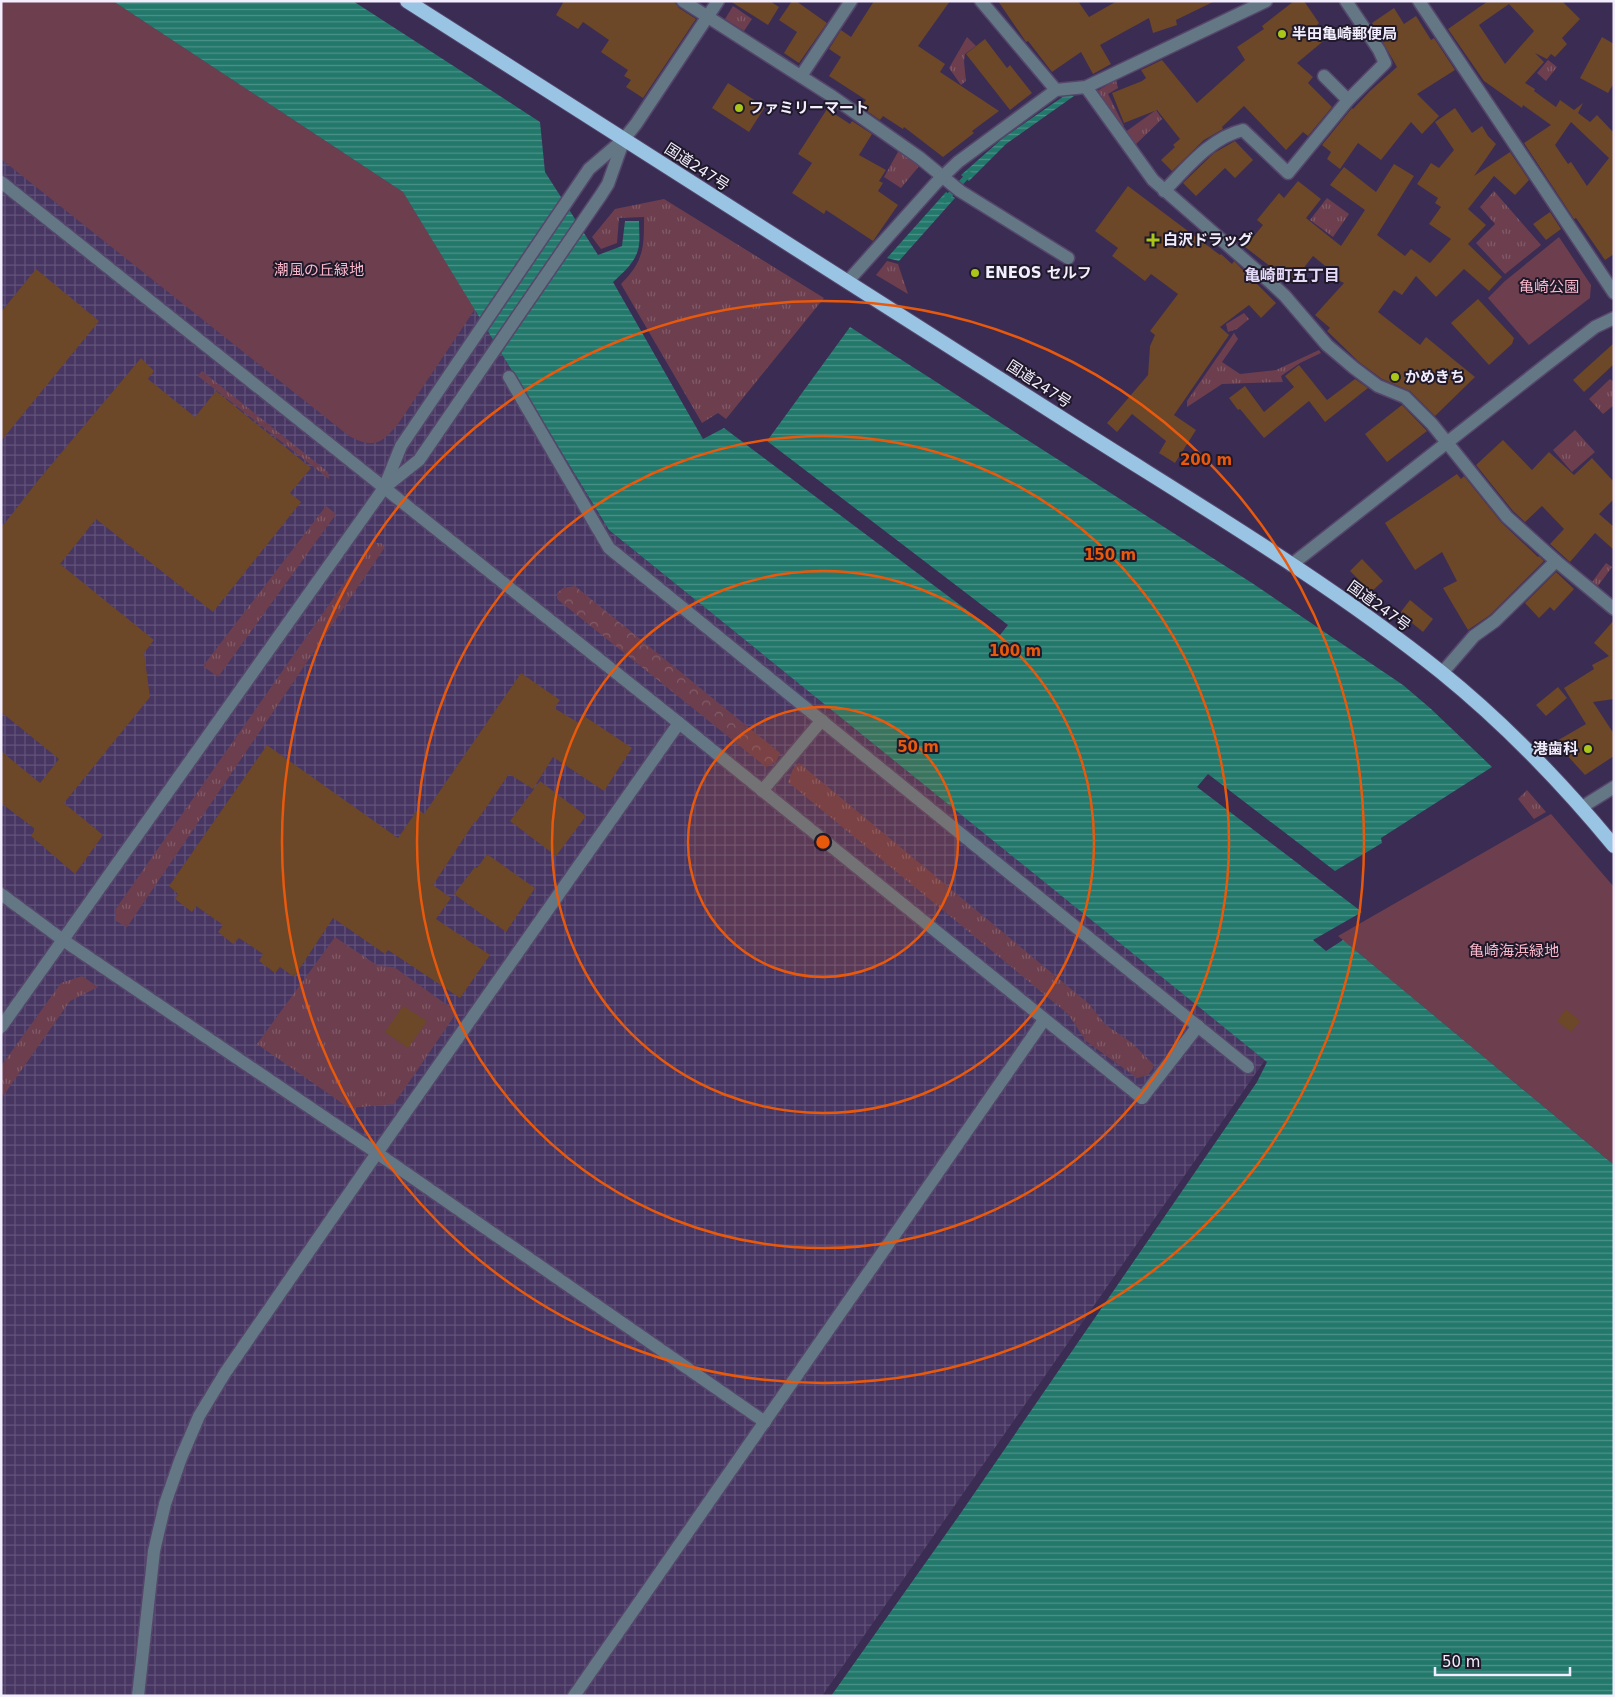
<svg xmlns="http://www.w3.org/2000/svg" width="1615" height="1697" font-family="'DejaVu Sans','Noto Sans JP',sans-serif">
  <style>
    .industrial { fill: url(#industrial-grid) }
    .grass { fill: url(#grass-tufts) }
    .forest { fill: url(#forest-crowns) }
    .park { fill: #6d3f4e }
    .water { fill: url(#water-rules) }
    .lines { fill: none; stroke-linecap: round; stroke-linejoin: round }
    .stream { stroke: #22786b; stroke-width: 5.5 }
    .building { fill: #6c4728; fill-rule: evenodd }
    .minor-casing { stroke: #55476b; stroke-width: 15 }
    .tertiary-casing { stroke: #55476b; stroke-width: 15 }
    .trunk-casing { stroke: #55476b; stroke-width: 16 }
    .minor { stroke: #647785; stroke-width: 12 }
    .tertiary { stroke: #647785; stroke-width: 12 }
    .trunk { stroke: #9ac4e4; stroke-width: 14 }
    .ring { fill: none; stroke: #e8590c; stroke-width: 2.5 }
    .poi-dot { fill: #aac719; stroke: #1f192a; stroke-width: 2 }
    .labels { text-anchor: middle; stroke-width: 4; stroke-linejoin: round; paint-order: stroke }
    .poi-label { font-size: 15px; font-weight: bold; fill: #f3eefd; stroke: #1f192a; text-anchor: start }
    .street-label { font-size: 15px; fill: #f3eefd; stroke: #1f192a }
    .park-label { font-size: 15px; fill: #fbb8cb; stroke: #1f192a }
    .neighbourhood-label { font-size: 16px; font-weight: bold; fill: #e5dbf9; stroke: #1f192a }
    .centre { fill: #e8590c; stroke: #1f192a; stroke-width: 2.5 }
    .ring-label { font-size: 15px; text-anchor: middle; font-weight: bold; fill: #e8590c; stroke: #1f192a; stroke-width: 4; stroke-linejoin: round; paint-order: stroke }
  </style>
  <defs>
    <pattern id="industrial-grid" width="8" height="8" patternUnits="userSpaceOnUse" patternTransform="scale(1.25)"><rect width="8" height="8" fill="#473662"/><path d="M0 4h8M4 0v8" fill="none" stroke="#625379"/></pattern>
    <pattern id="grass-tufts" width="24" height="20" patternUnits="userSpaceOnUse" patternTransform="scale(1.25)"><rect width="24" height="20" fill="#6d3f4e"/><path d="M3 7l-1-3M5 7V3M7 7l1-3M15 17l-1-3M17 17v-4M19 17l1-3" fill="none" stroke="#825b68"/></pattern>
    <pattern id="forest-crowns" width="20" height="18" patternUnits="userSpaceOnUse" patternTransform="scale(1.25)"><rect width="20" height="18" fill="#6d3f4e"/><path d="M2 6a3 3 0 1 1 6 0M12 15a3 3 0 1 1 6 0" fill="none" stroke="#825b68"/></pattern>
    <pattern id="water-rules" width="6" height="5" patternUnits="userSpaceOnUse" patternTransform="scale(1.25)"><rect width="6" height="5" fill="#22786b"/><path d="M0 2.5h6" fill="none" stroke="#4d9288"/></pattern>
  </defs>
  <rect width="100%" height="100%" fill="#3b2c53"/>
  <polygon class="industrial" points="1,1 113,1 403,192 609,530 1265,1060 822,1696 1,1696"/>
  <g class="grass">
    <polygon points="733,6 752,19 744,31 725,19"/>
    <polygon points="967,37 976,46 965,54 964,62 966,81 961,85 949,68"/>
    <polygon points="1548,60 1557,67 1546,81 1537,73"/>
    <polygon points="1116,80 1118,88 1108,94 1124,126 1120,128 1097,91"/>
    <polygon points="1156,110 1162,119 1134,146 1124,133"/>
    <polygon points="899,150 920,165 901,188 884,177"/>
    <polygon points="1494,191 1541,245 1505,274 1476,243 1495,224 1480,207"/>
    <polygon points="1327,198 1349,214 1333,237 1310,220"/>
    <path d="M664,199L824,298L726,419L718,413L702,423L621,284C644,261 644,248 644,217L619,218L617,243L601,249L592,237L615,209Z"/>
    <polygon points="887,261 898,264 908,294 876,275"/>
    <polygon points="1244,313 1249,319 1237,329 1228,332 1226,324"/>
    <polygon points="1234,333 1238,339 1222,362 1240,374 1276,370 1319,350 1321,353 1300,363 1281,376 1283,382 1222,384 1187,407 1187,401"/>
    <polygon points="202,371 328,472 329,479 198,376"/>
    <polygon points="1610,379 1614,382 1614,405 1603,414 1589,399"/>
    <polygon points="1575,430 1595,452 1572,472 1553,450"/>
    <polygon points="326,506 336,514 218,677 203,666"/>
    <polygon points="372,543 381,543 385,547 127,927 116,921 115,910"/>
    <polygon points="1606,563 1612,567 1598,586 1592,582"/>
    <polygon points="799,763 1088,1003 1106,1025 1132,1043 1153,1064 1153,1068 1148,1075 1137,1078 1086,1041 1068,1014 788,782 793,769"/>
    <polygon points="1527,790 1546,812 1534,819 1518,799"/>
    <polygon points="335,937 378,966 394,967 457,1012 394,1104 349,1108 257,1044"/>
    <polygon points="82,976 98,987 70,1001 1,1099 1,1066 61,983"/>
  </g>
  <polygon class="forest" points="575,586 780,753 776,762 766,767 557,599 557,593 563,588"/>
  <g class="park">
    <path d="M1,1H113L403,192L475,309L398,424C381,444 374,449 349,436L1,159Z"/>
    <polygon points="1559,237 1591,285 1590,298 1529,345 1488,298 1505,281"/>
    <polygon points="1551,814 1614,887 1614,1165 1338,936"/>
  </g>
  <g class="water">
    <path d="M113,1H353L540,122L545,172L598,255L622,246L625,221H639C639,229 640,238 639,245C637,261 624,272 613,282L703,439L724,428L1000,635L1008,625L767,441L850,327L1252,583L1403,685L1430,708L1492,767L1381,838L1382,843L1335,871L1208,774L1197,787L1362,912L1313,940L1326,951L1343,940L1614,1165V1696H831L958,1517L1257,1082L1267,1062L609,530L403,192Z"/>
    <polygon points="1064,96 1074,96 1006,144 969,181 961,175 1003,138"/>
    <polygon points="946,192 955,198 899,261 887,258"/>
  </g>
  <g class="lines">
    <polyline class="stream" points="945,200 969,174"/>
  </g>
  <g class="building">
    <polygon points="564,1 674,1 679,8 696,19 643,98 626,87 631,80 624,76 628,70 601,52 609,40 583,22 578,29 556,15"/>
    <polygon points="730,1 770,1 779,7 768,25"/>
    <polygon points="792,1 796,1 827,23 799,63 784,53 797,32 779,20"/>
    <polygon points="874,1 950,1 918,46 945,64 940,72 999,111 972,131 974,133 943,157 904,127 903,129 883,116 880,120 861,107 866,100 829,76 841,57 829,49 841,30 851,37"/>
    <polygon points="998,1 1078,1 1089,17 1117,1 1215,1 1176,20 1177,25 1153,33 1149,18 1100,45 1111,64 1093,74 1081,52 1052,72 1028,41 1026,42"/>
    <polygon points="1294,1 1304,1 1319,23 1317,25 1327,38 1297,63 1313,77 1308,83 1332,107 1308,136 1303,132 1286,150 1244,106 1222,127 1223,129 1204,140 1172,171 1161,160 1175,147 1173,145 1180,139 1157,110 1124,123 1112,93 1142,81 1146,78 1141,70 1162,60 1197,103 1245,60 1237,47 1264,29 1262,26"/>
    <path d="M1488,1H1562L1580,19L1562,38L1567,44L1555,57L1551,54L1547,59L1535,53L1544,62L1525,83L1535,89L1534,91L1556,107L1560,100L1574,110L1583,103L1578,113L1590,122L1597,115L1614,133V254L1605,260L1576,218L1574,219L1524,143L1551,125L1523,105L1522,108L1484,81L1448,29ZM1509,4L1534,31L1505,64L1479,25ZM1571,122L1609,158L1587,186L1571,162L1568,164L1555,145Z"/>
    <polygon points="1394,8 1404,24 1416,16 1431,40 1434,38 1455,70 1417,94 1439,116 1422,134 1411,122 1381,160 1358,143 1340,169 1327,159 1331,152 1322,145 1352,108 1353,109 1370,91 1397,67 1372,23"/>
    <polygon points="1602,37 1614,44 1614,83 1608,93 1580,78"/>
    <polygon points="985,39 1007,68 1010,65 1032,93 1010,110 966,54"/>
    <polygon points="728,83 765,107 749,132 712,108"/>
    <polygon points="1455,108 1472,133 1482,126 1488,136 1496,144 1474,176 1510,152 1529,180 1515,195 1494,176 1468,209 1486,225 1468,244 1502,277 1489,291 1464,269 1436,297 1416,276 1402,295 1394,290 1378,312 1420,345 1426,337 1475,377 1435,416 1410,391 1382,379 1359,362 1327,331 1330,328 1315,315 1344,283 1334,278 1335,274 1313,256 1292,283 1245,247 1263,225 1257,220 1279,193 1284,198 1298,181 1321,199 1306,218 1341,246 1365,210 1330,185 1344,167 1376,192 1394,164 1414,176 1377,235 1405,256 1411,249 1430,263 1451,239 1429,224 1441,207 1435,203 1438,198 1417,184 1431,163 1439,168 1454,150 1435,122"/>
    <polygon points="827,109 850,124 852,121 872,134 859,155 886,170 879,181 883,183 878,191 898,205 873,241 826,210 824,214 792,193 812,163 798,154"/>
    <polygon points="1235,141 1253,160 1235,178 1225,168 1196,196 1183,183 1214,153"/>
    <polygon points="1128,186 1220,255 1221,254 1232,264 1234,261 1276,303 1261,318 1249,305 1220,327 1229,335 1174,415 1196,430 1175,463 1159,453 1166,441 1132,414 1117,432 1107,423 1148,375 1150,346 1155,335 1150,331 1178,294 1151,274 1145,281 1112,256 1118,248 1095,231"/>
    <polygon points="1550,212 1561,229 1546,240 1533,224"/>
    <polygon points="36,269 99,321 1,441 1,312"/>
    <polygon points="1478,299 1514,338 1512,344 1489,365 1451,323"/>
    <polygon points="1614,343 1614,364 1584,392 1573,380"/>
    <polygon points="141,358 154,371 148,379 195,417 216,391 311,468 290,493 301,502 213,612 96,519 60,564 154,640 144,653 150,697 64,803 103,835 75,874 31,836 35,829 1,803 1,751 40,783 59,759 1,712 1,528 40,478"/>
    <polygon points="1299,365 1327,400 1355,379 1368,388 1325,422 1309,401 1264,438 1240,409 1238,410 1229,398 1245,386 1264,412 1294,387 1285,376"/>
    <polygon points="1402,405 1427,431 1387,462 1365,434"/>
    <polygon points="1503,440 1532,470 1549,452 1574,475 1592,458 1614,482 1614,499 1599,514 1614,527 1614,550 1595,533 1570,562 1550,544 1564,529 1542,506 1525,522 1513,511 1476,465"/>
    <polygon points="1457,474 1461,479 1464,476 1501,522 1538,557 1539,556 1544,561 1490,615 1468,630 1443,588 1457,581 1442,552 1415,570 1385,523"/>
    <polygon points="1362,559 1383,581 1371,592 1350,571"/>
    <polygon points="1556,572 1574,589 1554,611 1550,607 1539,618 1525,603"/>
    <polygon points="1410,600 1433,619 1423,632 1400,613"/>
    <polygon points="1614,620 1614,699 1593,702 1614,734 1614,756 1585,775 1555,742 1586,724 1564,688 1594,669 1592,665 1609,656 1594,643"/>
    <polygon points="521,673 560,700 554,708 579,723 584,716 632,748 604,791 553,757 533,789 509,774 476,822 475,821 433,885 451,898 436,919 490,955 460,998 388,950 385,954 333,918 294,977 280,967 275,973 259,961 263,954 239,938 233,944 218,932 223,925 196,906 192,912 175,899 178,894 169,886 267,745 398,838 418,809 424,814"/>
    <polygon points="1558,687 1567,698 1546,716 1536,705"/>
    <polygon points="540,781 586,816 556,856 510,821"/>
    <polygon points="487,854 535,888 506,932 454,894 475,867 477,868"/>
    <polygon points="403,1006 427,1021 408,1048 385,1032"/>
    <polygon points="1566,1009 1580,1021 1571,1032 1557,1021"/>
  </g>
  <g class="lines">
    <g class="minor-casing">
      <g id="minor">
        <polyline points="683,1 830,95 920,158 960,191 1068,258"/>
        <polyline points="981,1 1056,90"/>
        <polyline points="801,76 851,1"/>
        <polyline points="1324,76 1348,100"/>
        <polyline points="1086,87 1153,180 1271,283 1285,296 1327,345 1354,368 1378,386 1405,397 1432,424 1507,517 1556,561 1614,609"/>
        <path d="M1164,191C1187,168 1210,138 1243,130L1288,173L1348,100L1385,63L1379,50L1346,1"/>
        <polyline points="848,281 936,183 958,162 1056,90 1086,87 1266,1"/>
        <polyline points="509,377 609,548 1248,1067"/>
        <polyline points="1442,673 1474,636 1495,621 1556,561"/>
        <polyline points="762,791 822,720"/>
        <polyline points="1142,1098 1198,1026"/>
      </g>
    </g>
    <g class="tertiary-casing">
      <g id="tertiary">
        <polyline points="1419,1 1614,293"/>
        <polyline points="1,182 679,723 1142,1098"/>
        <polyline points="385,487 419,460 601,195 608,184 624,139"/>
        <polyline points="1291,565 1542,368 1595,327 1614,318"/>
        <polyline points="1582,807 1614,787"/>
        <polyline points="1,894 63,940 377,1153 765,1422"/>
        <polyline points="1,1027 384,488 401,446 589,169 624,139 636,124 718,1"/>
        <polyline points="138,1696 154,1551 165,1504 181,1458 199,1416 225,1373 377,1153 679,723"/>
        <polyline points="574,1696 1044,1020"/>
      </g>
    </g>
    <g class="trunk-casing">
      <path id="trunk" d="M407,1C628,144 850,282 1071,424C1195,503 1326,580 1441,672C1504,723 1562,783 1614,846"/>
    </g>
    <use href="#minor" class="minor"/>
    <use href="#tertiary" class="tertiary"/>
    <use href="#trunk" class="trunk"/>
  </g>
  <circle cx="823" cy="842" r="135" fill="#e8590c" fill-opacity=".12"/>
  <g class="ring">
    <circle cx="823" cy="842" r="135"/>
    <circle cx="823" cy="842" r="271"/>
    <circle cx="823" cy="842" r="406"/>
    <circle cx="823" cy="842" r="541"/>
  </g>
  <g class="poi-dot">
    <circle cx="1282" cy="34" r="5"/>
    <circle cx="739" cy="108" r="5"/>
    <path d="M1150.5 232.5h5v5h5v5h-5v5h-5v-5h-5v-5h5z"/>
    <circle cx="975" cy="273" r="5"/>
    <circle cx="1395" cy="377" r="5"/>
    <circle cx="1588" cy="749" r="5"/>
  </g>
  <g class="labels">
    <g class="poi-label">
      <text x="1292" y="39">半田亀崎郵便局</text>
      <text x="749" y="113">ファミリーマート</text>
      <text x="1163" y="245">白沢ドラッグ</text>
      <text x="985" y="278">ENEOS セルフ</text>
      <text x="1405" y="382">かめきち</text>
      <text x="1578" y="754" text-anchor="end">港歯科</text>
    </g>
    <g class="street-label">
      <text transform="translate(697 167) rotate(33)" y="5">国道247号</text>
      <text transform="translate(1039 384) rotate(33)" y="5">国道247号</text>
      <text transform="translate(1379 606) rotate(36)" y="5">国道247号</text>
    </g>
    <g class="park-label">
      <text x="319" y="275">潮風の丘緑地</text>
      <text x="1549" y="292">亀崎公園</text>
      <text x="1514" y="956">亀崎海浜緑地</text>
    </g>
    <g class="neighbourhood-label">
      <text x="1292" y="281">亀崎町五丁目</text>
    </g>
  </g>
  <circle cx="823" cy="842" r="8" class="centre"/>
  <g class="ring-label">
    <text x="1206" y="465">200 m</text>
    <text x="1110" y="560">150 m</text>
    <text x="1015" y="656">100 m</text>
    <text x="918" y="752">50 m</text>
  </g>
  <rect width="1615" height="1697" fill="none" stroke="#f3eefd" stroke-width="5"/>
  <path d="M1435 1667v8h135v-8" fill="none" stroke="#f3eefd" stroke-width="2.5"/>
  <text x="1442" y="1667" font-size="15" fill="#f3eefd" stroke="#1f192a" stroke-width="4" paint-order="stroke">50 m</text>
</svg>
